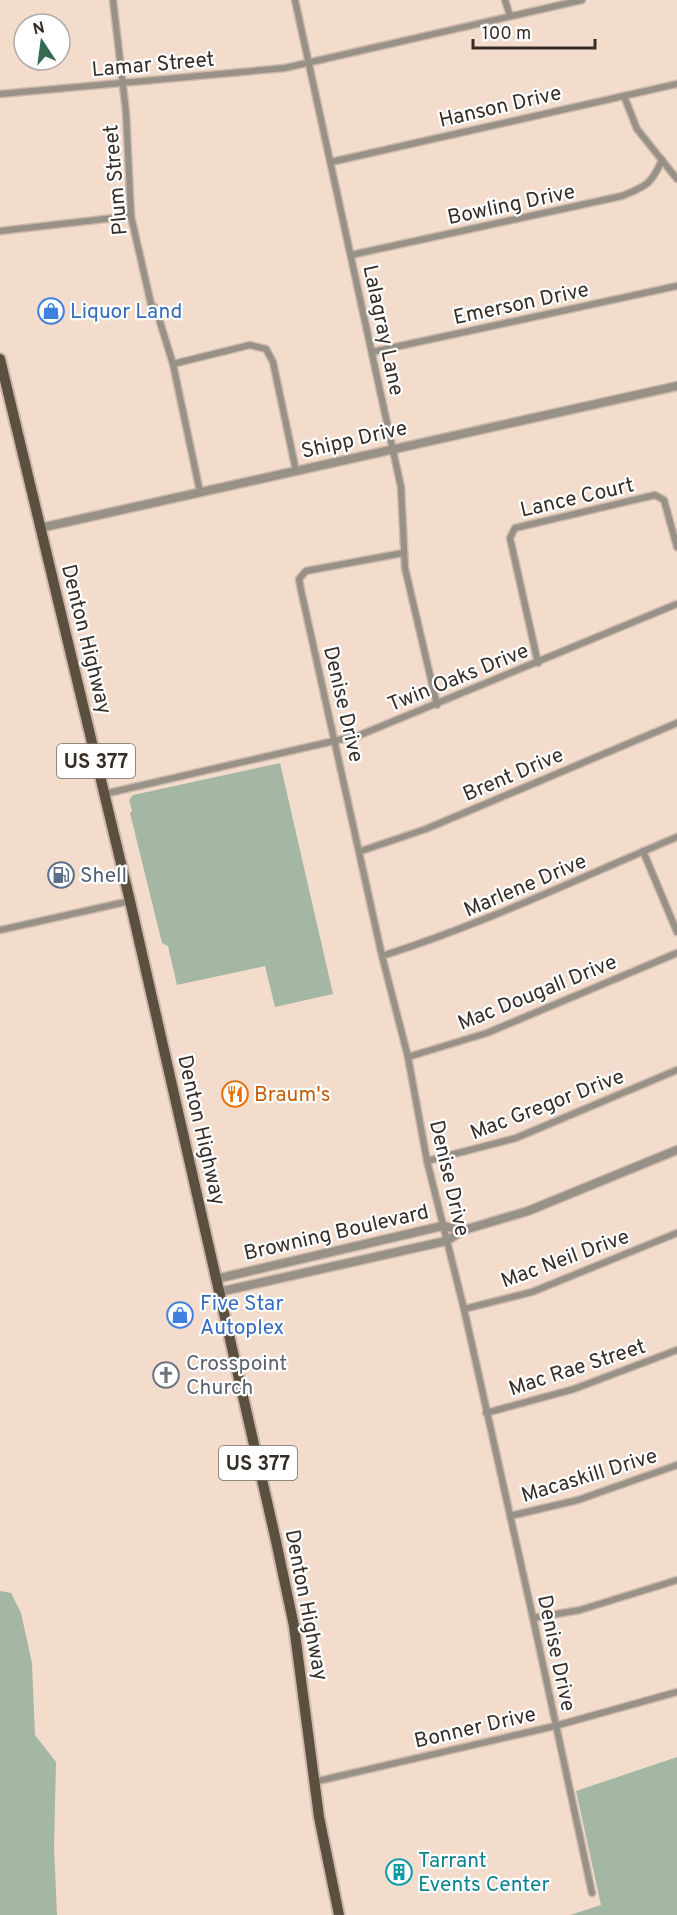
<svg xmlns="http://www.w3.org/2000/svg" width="677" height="1915" font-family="Overpass,sans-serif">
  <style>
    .green { fill: #a3b7a4 }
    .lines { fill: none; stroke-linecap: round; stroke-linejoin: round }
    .minor-casing { stroke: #cdb9aa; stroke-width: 9 }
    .tertiary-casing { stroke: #cdb9aa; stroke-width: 11 }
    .primary-casing { stroke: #cdb9aa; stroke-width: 14 }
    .minor { stroke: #979187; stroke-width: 6 }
    .tertiary { stroke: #979187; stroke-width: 8 }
    .primary { stroke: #5b5040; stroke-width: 10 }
    .labels { text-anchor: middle; stroke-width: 4.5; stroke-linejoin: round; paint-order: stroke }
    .shield { fill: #fff; stroke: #726c68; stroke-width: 1.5 }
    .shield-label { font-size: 20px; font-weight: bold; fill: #362d27 }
    .street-label { font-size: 21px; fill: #362d27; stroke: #fff }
    .shop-label { font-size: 21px; fill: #366cbe; stroke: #fff; text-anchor: start }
    .service-label { font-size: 21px; fill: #4e5e75; stroke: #fff; text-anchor: start }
    .food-label { font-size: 21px; fill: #c56008; stroke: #fff; text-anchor: start }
    .worship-label { font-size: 21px; fill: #5b616d; stroke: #fff; text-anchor: start }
    .culture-label { font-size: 21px; fill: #0d838f; stroke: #fff; text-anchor: start }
  </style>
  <rect width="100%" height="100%" fill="#f3dccb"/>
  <g class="green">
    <polygon points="280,763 333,994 275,1007 265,966 177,985 168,946 162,943 130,813 132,811 129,800 133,795"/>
    <polygon points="0,1591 11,1593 21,1613 32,1663 35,1735 56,1762 54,1848 57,1915 0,1915"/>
    <polygon points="677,1757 677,1915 570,1915 601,1905 576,1791"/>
  </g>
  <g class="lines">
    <g class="minor-casing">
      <g id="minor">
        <polyline points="113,0 126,112 131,216 151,304 156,309 173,364 200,492"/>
        <polyline points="295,0 401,487 405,568 437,705"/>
        <polyline points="505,0 510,16"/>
        <polyline points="0,94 285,68 582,0"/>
        <polyline points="624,96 637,129 677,179"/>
        <polyline points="331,162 677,84"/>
        <polyline points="0,231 131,216"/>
        <path d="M351,255L622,196C646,186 651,185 662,160"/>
        <polyline points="372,352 677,286"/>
        <polyline points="173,364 250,345 266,349 273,362 296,471"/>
        <polyline points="403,553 306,571 299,579 301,590 382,956 408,1057 427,1161 464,1309 533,1618 592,1893"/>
        <polyline points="538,663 510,538 515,528 655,495 664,500 677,547"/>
        <polyline points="104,794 360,735 677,604"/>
        <polyline points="361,851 426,829 677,723"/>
        <polyline points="643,851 677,932"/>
        <polyline points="0,930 130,901"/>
        <path d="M382,956C486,923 577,879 677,837"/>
        <polyline points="408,1057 487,1033 677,953"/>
        <polyline points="427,1161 516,1138 677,1070"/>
        <polyline points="464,1309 532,1292 677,1233"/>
        <polyline points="486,1413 574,1389 677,1350"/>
        <polyline points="510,1516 578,1500 677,1465"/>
        <polyline points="533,1618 580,1610 677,1580"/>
        <polyline points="314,1782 555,1726 677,1692"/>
      </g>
    </g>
    <g class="tertiary-casing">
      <g id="tertiary">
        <polyline points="40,528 677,386"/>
        <polyline points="216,1279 442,1226 464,1230"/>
        <polyline points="219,1292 446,1241 464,1230 528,1211 677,1150"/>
      </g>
    </g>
    <g class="primary-casing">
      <polyline id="primary" points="0,359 130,901 276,1541 294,1626 319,1817 339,1915"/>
    </g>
    <use href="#minor" class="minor"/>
    <use href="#tertiary" class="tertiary"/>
    <use href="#primary" class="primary"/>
  </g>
  <defs>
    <g id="shop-ring" transform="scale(1.35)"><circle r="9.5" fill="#fff" stroke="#3f7fe0" stroke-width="1.5"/><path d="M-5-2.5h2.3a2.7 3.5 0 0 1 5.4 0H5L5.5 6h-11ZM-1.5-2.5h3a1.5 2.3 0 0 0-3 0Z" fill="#3f7fe0"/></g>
    <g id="fuel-ring" transform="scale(1.35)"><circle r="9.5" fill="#fff" stroke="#5c6f8a" stroke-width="1.5"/><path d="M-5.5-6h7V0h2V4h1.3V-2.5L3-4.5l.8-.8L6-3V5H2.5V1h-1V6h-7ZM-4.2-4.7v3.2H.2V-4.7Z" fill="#5c6f8a"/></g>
    <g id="restaurant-ring" transform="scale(1.35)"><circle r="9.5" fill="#fff" stroke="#e8710a" stroke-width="1.5"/><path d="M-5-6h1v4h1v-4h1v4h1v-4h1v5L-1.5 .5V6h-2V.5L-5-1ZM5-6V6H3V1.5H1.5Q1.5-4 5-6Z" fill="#e8710a"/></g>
    <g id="church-ring" transform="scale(1.35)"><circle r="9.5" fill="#fff" stroke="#6b7280" stroke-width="1.5"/><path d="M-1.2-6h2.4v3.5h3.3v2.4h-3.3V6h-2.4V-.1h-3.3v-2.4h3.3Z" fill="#6b7280"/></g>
    <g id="building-ring" transform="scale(1.35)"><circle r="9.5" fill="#fff" stroke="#0f9aa8" stroke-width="1.5"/><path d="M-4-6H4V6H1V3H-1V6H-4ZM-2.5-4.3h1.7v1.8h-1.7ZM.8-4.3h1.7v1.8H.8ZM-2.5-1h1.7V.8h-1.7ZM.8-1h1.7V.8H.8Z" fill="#0f9aa8"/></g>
  </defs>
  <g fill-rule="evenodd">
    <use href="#shop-ring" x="51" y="311"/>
    <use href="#fuel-ring" x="61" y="875"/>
    <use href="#restaurant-ring" x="235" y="1094"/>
    <use href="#shop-ring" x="180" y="1315"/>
    <use href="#church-ring" x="166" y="1375"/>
    <use href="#building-ring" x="399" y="1872"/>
  </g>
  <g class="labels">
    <g class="shield">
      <rect x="57" y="744" width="78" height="34" rx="4.5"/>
      <rect x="219" y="1446" width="78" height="34" rx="4.5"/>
    </g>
    <g class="shield-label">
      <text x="96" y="768">US 377</text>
      <text x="258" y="1470">US 377</text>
    </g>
    <g class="street-label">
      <text transform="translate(153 64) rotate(-5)" y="7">Lamar Street</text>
      <text transform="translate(500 106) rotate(-13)" y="7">Hanson Drive</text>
      <text transform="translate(115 180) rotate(-95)" y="7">Plum Street</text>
      <text transform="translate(511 204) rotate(-12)" y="7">Bowling Drive</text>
      <text transform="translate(521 303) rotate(-12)" y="7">Emerson Drive</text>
      <text transform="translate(384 330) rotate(78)" y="7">Lalagray Lane</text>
      <text transform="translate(354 439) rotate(-13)" y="7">Shipp Drive</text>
      <text transform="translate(577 497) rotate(-13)" y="7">Lance Court</text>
      <text transform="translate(87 639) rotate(76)" y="7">Denton Highway</text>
      <text transform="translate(458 677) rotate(-22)" y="7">Twin Oaks Drive</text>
      <text transform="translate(344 704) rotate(77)" y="7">Denise Drive</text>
      <text transform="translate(513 774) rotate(-23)" y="7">Brent Drive</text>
      <text transform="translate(525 885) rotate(-23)" y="7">Marlene Drive</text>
      <text transform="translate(537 992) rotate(-22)" y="7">Mac Dougall Drive</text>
      <text transform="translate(547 1104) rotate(-21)" y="7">Mac Gregor Drive</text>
      <text transform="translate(202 1130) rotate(77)" y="7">Denton Highway</text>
      <text transform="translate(450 1178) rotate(77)" y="7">Denise Drive</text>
      <text transform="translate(336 1232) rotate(-13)" y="7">Browning Boulevard</text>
      <text transform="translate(565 1258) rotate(-20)" y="7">Mac Neil Drive</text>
      <text transform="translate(577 1367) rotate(-18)" y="7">Mac Rae Street</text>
      <text transform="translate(589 1475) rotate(-17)" y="7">Macaskill Drive</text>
      <text transform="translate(307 1605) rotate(79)" y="7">Denton Highway</text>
      <text transform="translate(557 1653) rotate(78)" y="7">Denise Drive</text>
      <text transform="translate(475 1727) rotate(-13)" y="7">Bonner Drive</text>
    </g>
    <g class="shop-label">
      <text x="70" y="318">Liquor Land</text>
      <text x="200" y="1310">Five Star<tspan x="200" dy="24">Autoplex</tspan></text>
    </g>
    <g class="service-label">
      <text x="80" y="882">Shell</text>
    </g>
    <g class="food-label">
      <text x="254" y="1101">Braum's</text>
    </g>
    <g class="worship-label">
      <text x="186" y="1370">Crosspoint<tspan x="186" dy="24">Church</tspan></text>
    </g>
    <g class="culture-label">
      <text x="418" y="1867">Tarrant<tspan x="418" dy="24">Events Center</tspan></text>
    </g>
  </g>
  <g transform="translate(42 42) rotate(347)"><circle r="28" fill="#ffffff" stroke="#afaba9" stroke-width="1.5"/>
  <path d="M0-4.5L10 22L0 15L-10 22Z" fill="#336a51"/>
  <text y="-9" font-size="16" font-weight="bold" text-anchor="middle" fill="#362d27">N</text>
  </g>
  <path d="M473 39v9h122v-9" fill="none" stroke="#362d27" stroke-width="3"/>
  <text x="482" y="39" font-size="18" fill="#362d27" stroke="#ffffff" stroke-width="4.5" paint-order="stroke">100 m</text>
</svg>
